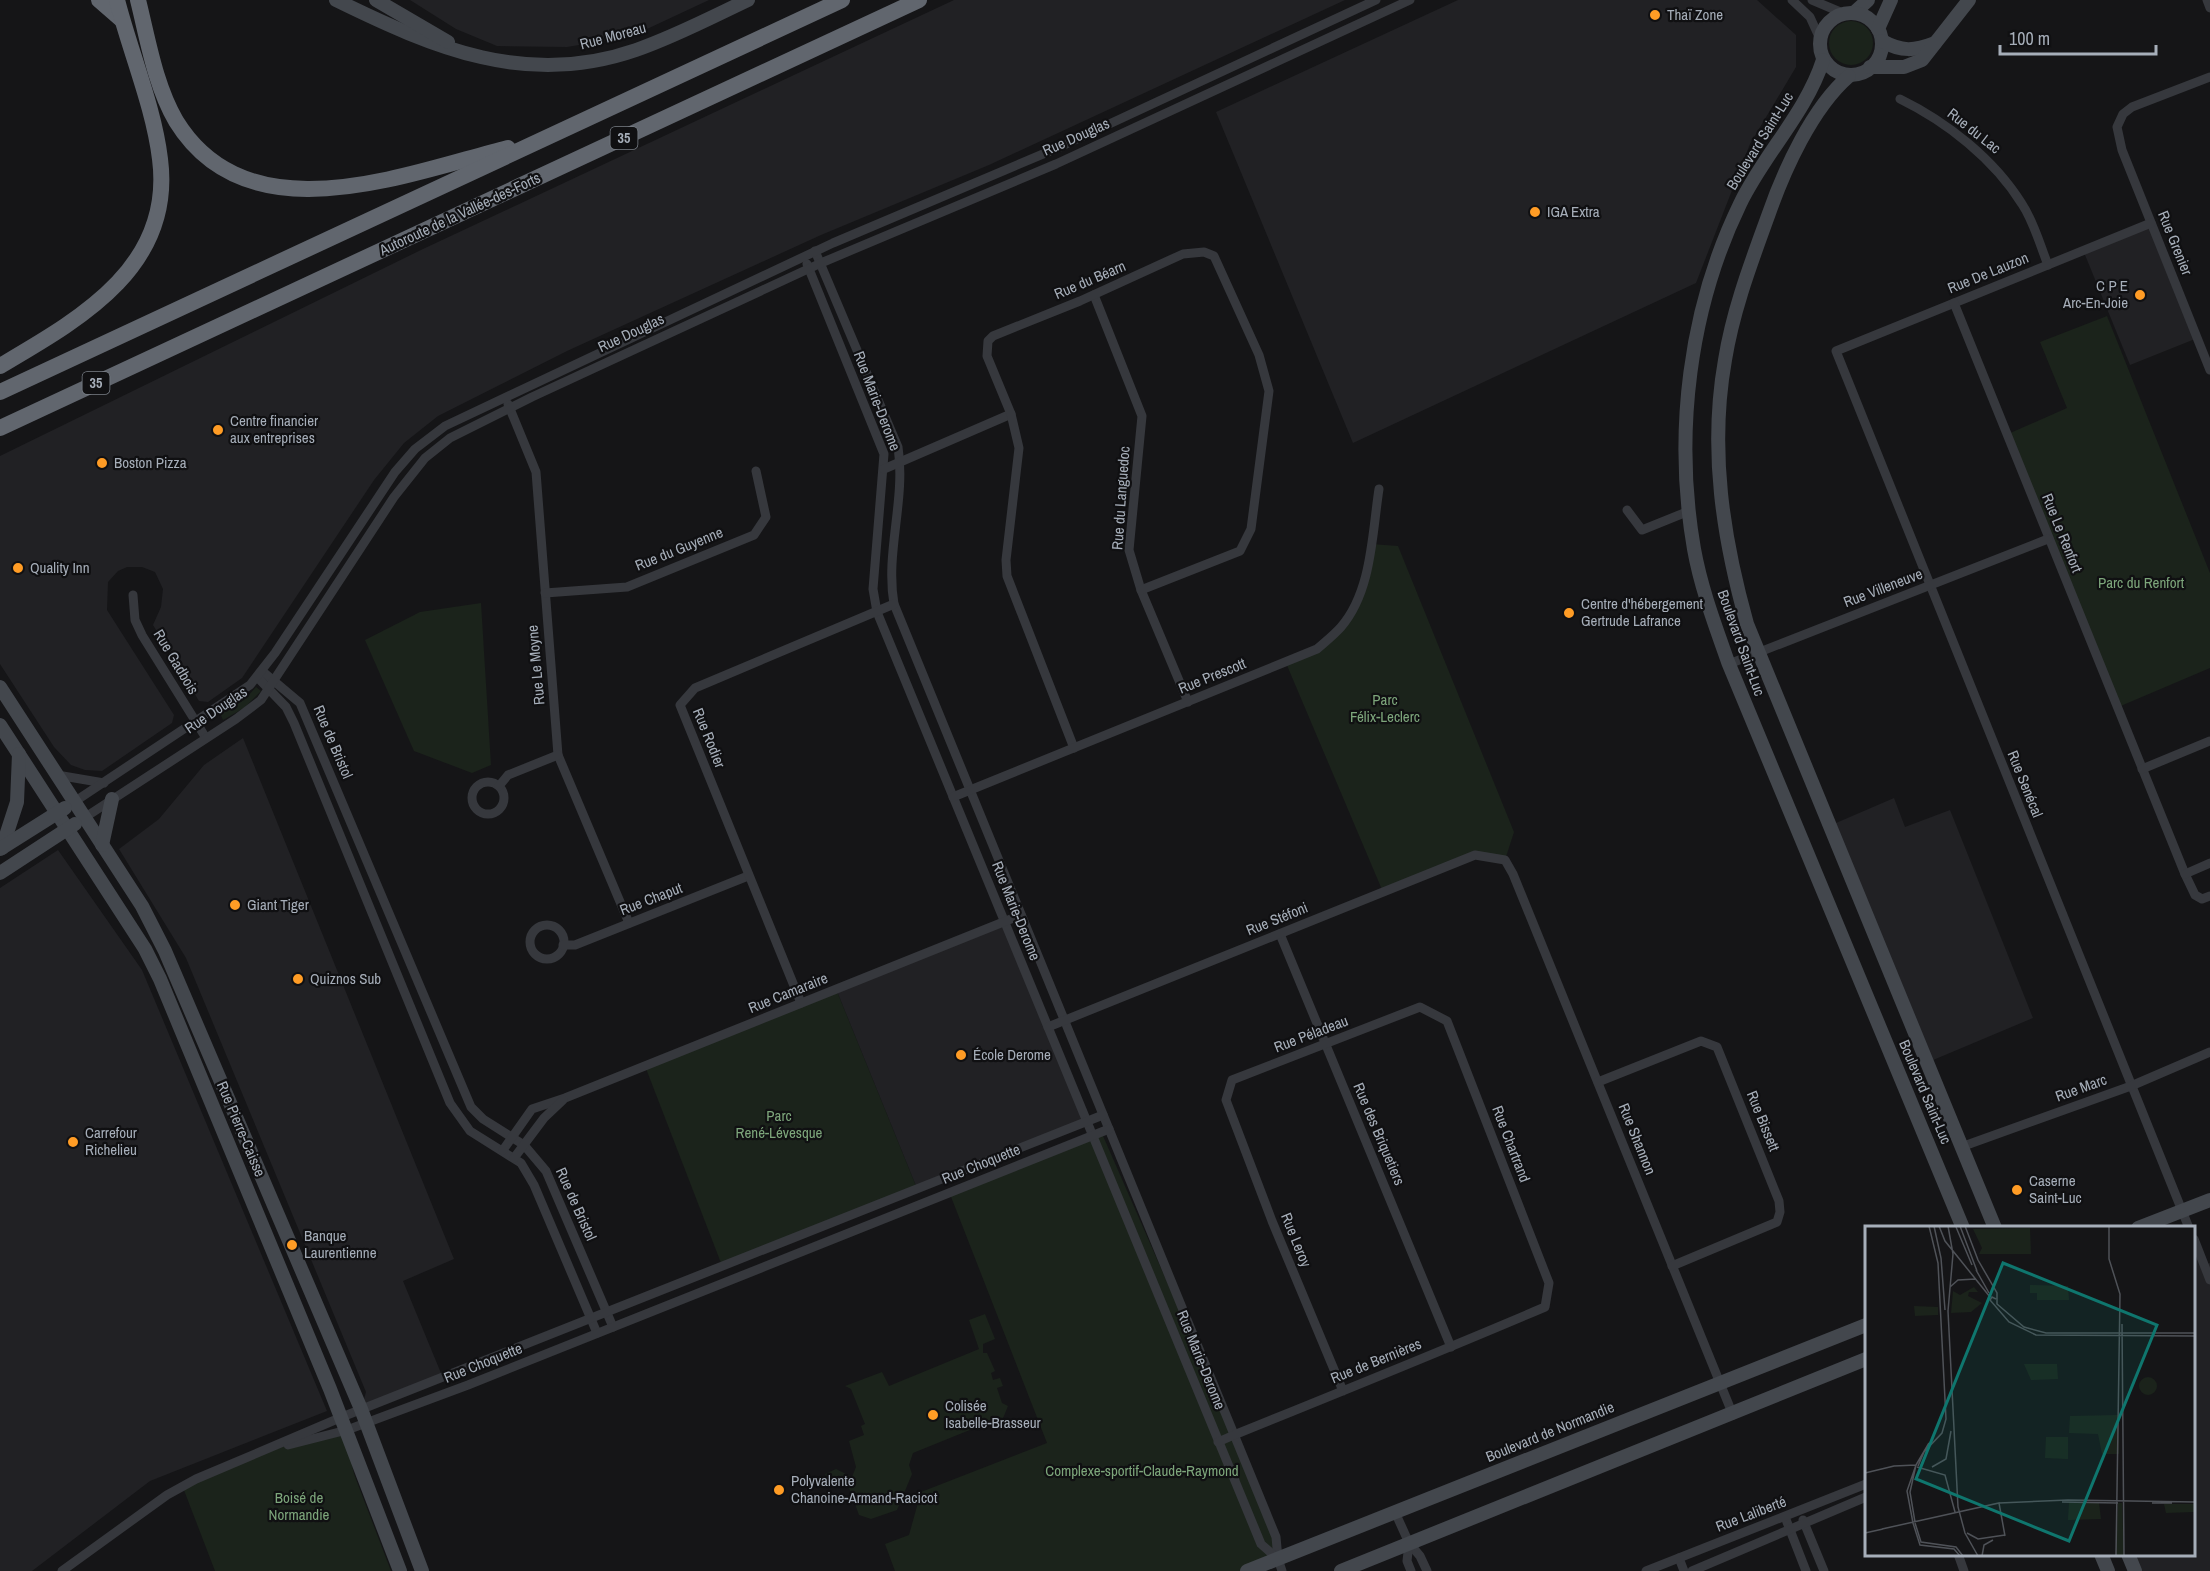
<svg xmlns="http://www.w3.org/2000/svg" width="2210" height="1571" font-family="'Archivo Narrow',sans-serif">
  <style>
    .built { fill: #212124 }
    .green { fill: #1b231b }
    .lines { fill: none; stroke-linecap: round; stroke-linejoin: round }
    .street { stroke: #36383d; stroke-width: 9 }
    .secondary { stroke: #43474d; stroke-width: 14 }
    .highway { stroke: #61666e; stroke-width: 16 }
    .poi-dot { fill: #ff9c25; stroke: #101012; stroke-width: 2 }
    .labels { text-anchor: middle; stroke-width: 4.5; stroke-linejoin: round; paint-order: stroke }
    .shield { fill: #101012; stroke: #797f87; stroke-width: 1.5 }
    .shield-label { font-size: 14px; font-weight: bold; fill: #a6aeb9 }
    .poi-label { font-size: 15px; fill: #a6aeb9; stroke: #101012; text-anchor: start }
    .street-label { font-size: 15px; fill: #a6aeb9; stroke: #101012 }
    .park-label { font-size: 15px; fill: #7da67b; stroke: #101012 }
    .inset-road { fill: none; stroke: #4f5258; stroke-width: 1.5 }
    .view { fill: #0f766e; fill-opacity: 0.15; stroke: #0f766e; stroke-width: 3 }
    .inset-edge { fill: none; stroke: #a6aeb9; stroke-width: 3 }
  </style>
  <rect width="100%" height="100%" fill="#151517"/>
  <g class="built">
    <polygon points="410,0 709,0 632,36 567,47 497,46 456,29"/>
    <polygon points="954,0 1345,0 989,165 821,235 567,351 438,416 404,443 374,480 242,678 208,702 199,701 153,625 161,607 163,589 155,572 142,567 127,567 118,571 108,582 107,610 174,715 172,723 102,771 85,770 71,765 54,747 0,664 0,456 423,249"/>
    <polygon points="1458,0 1757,0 1796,35 1796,67 1750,144 1696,283 1353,443 1216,112"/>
    <polygon points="2151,223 2195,339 2130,365 2083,250"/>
    <polygon points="243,738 454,1259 403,1281 443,1378 361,1410 366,1392 186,958 119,849 159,819 204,765"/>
    <polygon points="1894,798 1905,827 1950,810 2033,1018 1926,1063 1829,826"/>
    <polygon points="58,850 142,970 327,1411 150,1481 32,1571 0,1571 0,888"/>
    <polygon points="1004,921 1086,1121 916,1186 836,989"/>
    <polygon points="2194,1239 2204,1265 2210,1263 2210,1571 2135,1571 2128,1555 2194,1554"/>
  </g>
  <g class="green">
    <circle cx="1851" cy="43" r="22"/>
    <polygon points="2107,316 2210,573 2210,668 2116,708 2008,434 2067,408 2040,342"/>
    <path d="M1371,544L1398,546L1514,832L1505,860L1475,855L1383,892L1286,663C1352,634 1355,610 1371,544Z"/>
    <polygon points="481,603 491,765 472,773 414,751 365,640 420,612"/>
    <polygon points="256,687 261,691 244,708 223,720 220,713 248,696"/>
    <polygon points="836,989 916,1186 721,1263 645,1066"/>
    <polygon points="1100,1129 1234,1435 1281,1556 1245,1571 895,1571 885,1544 909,1535 921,1492 1047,1443 948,1189"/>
    <polygon points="985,1314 995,1339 983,1344 983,1353 987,1353 995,1371 991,1373 993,1380 1000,1378 1003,1386 997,1388 1002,1403 1008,1406 999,1428 987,1423 913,1453 909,1465 912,1474 897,1510 871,1519 859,1515 848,1485 837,1478 828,1482 825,1474 836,1469 852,1477 856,1467 849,1441 864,1435 861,1426 865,1424 851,1389 845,1386 882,1372 889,1386 979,1349 969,1320"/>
    <polygon points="344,1430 354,1474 391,1571 215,1571 182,1485 278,1446"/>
  </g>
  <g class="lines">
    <g class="street">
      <polyline points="1792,0 1810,17 1820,39"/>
      <polyline points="1812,0 1845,14"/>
      <polyline points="2207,0 2210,8"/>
      <polyline points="2210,77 2132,107 2123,114 2117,127 2122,150 2210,370"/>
      <path d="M1900,99C1947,122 1994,159 2022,204C2034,222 2040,245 2048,265"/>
      <polyline points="2151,223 1836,351 2189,1228"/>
      <path d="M815,251L898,447C906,500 885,552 894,604L1276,1537L1278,1559L1282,1571"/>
      <polyline points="807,264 884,454 873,589 877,612 1261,1544 1278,1559"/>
      <polyline points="1094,295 1142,416 1129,550 1141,590 1188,702"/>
      <polyline points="1954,303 2185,874 2195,895 2202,899 2210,896"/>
      <polyline points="508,404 536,472 558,755 629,923"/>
      <polyline points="884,469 1011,414"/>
      <polyline points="1627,510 1642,530 1689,511"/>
      <polyline points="545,593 627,587 754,535 766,517 756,471"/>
      <polyline points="133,595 135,620 142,635 206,738"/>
      <polyline points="1729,664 2048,539"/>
      <polyline points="262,671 300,703 471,1107 483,1119 524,1145 546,1171 613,1327"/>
      <polyline points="257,677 286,707 294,723 450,1103 470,1131 521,1163 534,1185 597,1333"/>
      <polyline points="1074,748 1007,576 1006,560 1019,448 1011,414 987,356 988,341 993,336 1080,301 1183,254 1204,252 1214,256 1259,355 1269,391 1251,529 1240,551 1141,590"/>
      <polyline points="2142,769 2210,741"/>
      <polyline points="57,775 104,783"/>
      <circle cx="488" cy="798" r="16"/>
      <polyline points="499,786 508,775 558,755"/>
      <path d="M953,797L1317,649C1325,642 1334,635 1341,627C1372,591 1372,534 1379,489"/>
      <polyline points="74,802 250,685 275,653 395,472 415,449 445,426 833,243 1062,146 1376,0"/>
      <polyline points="84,818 236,719 261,700 394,497 425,458 450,438 532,397 821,263 1056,164 1410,0"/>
      <polyline points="2185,874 2210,863"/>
      <circle cx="547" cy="942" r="17"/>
      <polyline points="1280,934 1451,1347"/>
      <polyline points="563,945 575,945 748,876"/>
      <polyline points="801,1003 680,705 695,688 894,604"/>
      <polyline points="1048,1027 1475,855 1505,860 1513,874 1733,1415"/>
      <polyline points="1598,1082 1701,1041 1717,1047 1779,1201 1780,1212 1777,1222 1672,1266"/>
      <polyline points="1961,1147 2131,1086 2210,1052"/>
      <polyline points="503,1150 532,1109 565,1098 1021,915"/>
      <polyline points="514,1158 544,1118 563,1100"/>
      <polyline points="2194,1239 2210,1280"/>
      <path d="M1218,1442L1234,1435C1338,1393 1442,1351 1545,1307L1549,1283L1447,1021L1420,1007L1232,1080L1226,1100L1272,1221L1343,1391"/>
      <polyline points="288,1445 347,1430 468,1385 1109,1129"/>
      <polyline points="1395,1512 1409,1543 1420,1556 1427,1571"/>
      <polyline points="1785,1517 1806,1571"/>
      <polyline points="1803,1520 1824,1571"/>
      <polyline points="1409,1543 1407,1561 1411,1571"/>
      <polyline points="1958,1554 1964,1571"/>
      <polyline points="1679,1558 1684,1571"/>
      <polyline points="62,1571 167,1495 196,1479 342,1417 1103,1115"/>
      <polyline points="1646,1571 1866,1484"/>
      <polyline points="1692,1571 1866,1497"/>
    </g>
    <g class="secondary">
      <path d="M336,0C434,48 527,88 636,50C674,37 712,17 748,0"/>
      <polyline points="376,0 448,42"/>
      <polyline points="1855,12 1868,0"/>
      <circle cx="1851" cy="44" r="31"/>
      <polyline points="1878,29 1891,0"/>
      <path d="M1882,41C1902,52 1914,51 1935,43"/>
      <path d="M1823,60C1806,113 1764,154 1740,204C1689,309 1674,434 1694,549C1701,588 1715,625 1728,662L1963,1228"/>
      <polyline points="1870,67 1904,67 1922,60 1969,0"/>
      <path d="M1849,76C1812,108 1784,170 1768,216C1751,263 1733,310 1725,360C1709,450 1723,538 1747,624L1995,1228"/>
      <polyline points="0,687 142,906 165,951 361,1409 422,1571"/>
      <polyline points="0,725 145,949 160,979 330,1389 400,1571"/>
      <polyline points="102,845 112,799"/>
      <polyline points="2,848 17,802 19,754"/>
      <polyline points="0,849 65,808"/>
      <polyline points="0,873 75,824"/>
      <polyline points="2138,1228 2210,1200"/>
      <polyline points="2101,1554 2108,1571"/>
      <polyline points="2128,1554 2135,1571"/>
      <polyline points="1247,1571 1866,1325"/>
      <polyline points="1341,1571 1866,1359"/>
    </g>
    <g class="highway">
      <polyline points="99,0 122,20"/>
      <path d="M138,0C148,40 155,85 176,121C248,238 405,174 508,148"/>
      <path d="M0,366C80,319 174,267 160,159C154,108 130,51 117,0"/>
      <polyline points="0,392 842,0"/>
      <polyline points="0,428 919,0"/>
    </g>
  </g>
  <g class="poi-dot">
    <circle cx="1655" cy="15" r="6"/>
    <circle cx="1535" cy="212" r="6"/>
    <circle cx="2140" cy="295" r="6"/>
    <circle cx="218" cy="430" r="6"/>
    <circle cx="102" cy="463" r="6"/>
    <circle cx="18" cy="568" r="6"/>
    <circle cx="1569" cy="613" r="6"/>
    <circle cx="235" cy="905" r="6"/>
    <circle cx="298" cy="979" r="6"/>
    <circle cx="961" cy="1055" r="6"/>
    <circle cx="73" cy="1142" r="6"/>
    <circle cx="2017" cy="1190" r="6"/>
    <circle cx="292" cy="1245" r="6"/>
    <circle cx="933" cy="1415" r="6"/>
    <circle cx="779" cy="1490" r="6"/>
  </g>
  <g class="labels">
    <g class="shield">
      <rect x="610.5" y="127" width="27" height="22" rx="4.5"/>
      <rect x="82.5" y="372" width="27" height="22" rx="4.5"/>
    </g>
    <g class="shield-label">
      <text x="624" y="143">35</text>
      <text x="96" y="388">35</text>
    </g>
    <g class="poi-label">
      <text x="1667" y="20">Thaï Zone</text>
      <text x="1547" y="217">IGA Extra</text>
      <text x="2128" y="291" text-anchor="end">C P E<tspan x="2128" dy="17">Arc-En-Joie</tspan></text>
      <text x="230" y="426">Centre financier<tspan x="230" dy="17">aux entreprises</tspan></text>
      <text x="114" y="468">Boston Pizza</text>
      <text x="30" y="573">Quality Inn</text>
      <text x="1581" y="609">Centre d'hébergement<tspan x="1581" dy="17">Gertrude Lafrance</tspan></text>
      <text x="247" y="910">Giant Tiger</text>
      <text x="310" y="984">Quiznos Sub</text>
      <text x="973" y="1060">École Derome</text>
      <text x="85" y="1138">Carrefour<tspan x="85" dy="17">Richelieu</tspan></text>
      <text x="2029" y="1186">Caserne<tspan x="2029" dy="17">Saint-Luc</tspan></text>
      <text x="304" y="1241">Banque<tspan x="304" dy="17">Laurentienne</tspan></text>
      <text x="945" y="1411">Colisée<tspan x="945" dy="17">Isabelle-Brasseur</tspan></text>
      <text x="791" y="1486">Polyvalente<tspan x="791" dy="17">Chanoine-Armand-Racicot</tspan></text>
    </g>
    <g class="street-label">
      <text transform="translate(613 36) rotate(-15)" y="5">Rue Moreau</text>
      <text transform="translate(1974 131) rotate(38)" y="5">Rue du Lac</text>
      <text transform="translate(1076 137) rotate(-24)" y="5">Rue Douglas</text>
      <text transform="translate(1760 141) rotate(-58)" y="5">Boulevard Saint-Luc</text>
      <text transform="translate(460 214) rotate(-25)" y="5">Autoroute de la Vallée-des-Forts</text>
      <text transform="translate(2175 243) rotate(68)" y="5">Rue Grenier</text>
      <text transform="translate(1988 273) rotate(-22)" y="5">Rue De Lauzon</text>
      <text transform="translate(1090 280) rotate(-23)" y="5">Rue du Béarn</text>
      <text transform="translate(631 333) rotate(-25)" y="5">Rue Douglas</text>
      <text transform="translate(877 401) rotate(69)" y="5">Rue Marie-Derome</text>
      <text transform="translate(1121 498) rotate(-86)" y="5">Rue du Languedoc</text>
      <text transform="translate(2062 533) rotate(68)" y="5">Rue Le Renfort</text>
      <text transform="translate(679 549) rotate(-22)" y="5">Rue du Guyenne</text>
      <text transform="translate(1883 588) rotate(-21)" y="5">Rue Villeneuve</text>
      <text transform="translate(1741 643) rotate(70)" y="5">Boulevard Saint-Luc</text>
      <text transform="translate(176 662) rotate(59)" y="5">Rue Gadbois</text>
      <text transform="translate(536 665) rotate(-95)" y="5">Rue Le Moyne</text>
      <text transform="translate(1212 676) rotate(-22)" y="5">Rue Prescott</text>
      <text transform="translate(216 710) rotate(-34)" y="5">Rue Douglas</text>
      <text transform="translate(709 738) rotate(68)" y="5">Rue Rodier</text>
      <text transform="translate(333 742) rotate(67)" y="5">Rue de Bristol</text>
      <text transform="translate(2025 784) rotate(68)" y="5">Rue Senécal</text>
      <text transform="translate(651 899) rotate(-21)" y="5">Rue Chaput</text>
      <text transform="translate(1016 911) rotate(68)" y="5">Rue Marie-Derome</text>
      <text transform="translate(1277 919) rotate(-22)" y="5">Rue Stéfoni</text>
      <text transform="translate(788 993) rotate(-22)" y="5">Rue Camaraire</text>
      <text transform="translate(1311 1034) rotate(-21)" y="5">Rue Péladeau</text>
      <text transform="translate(2081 1088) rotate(-20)" y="5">Rue Marc</text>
      <text transform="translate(1925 1092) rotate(67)" y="5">Boulevard Saint-Luc</text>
      <text transform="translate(1763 1121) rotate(68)" y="5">Rue Bissett</text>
      <text transform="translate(241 1129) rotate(67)" y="5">Rue Pierre-Caisse</text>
      <text transform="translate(1379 1134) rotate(67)" y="5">Rue des Briquetiers</text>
      <text transform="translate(1637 1139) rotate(68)" y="5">Rue Shannon</text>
      <text transform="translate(1511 1144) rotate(69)" y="5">Rue Chartrand</text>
      <text transform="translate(981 1164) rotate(-22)" y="5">Rue Choquette</text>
      <text transform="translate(576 1204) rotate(66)" y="5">Rue de Bristol</text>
      <text transform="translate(1296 1240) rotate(68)" y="5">Rue Leroy</text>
      <text transform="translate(1201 1360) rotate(68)" y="5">Rue Marie-Derome</text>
      <text transform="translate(1376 1361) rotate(-22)" y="5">Rue de Bernières</text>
      <text transform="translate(483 1363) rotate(-22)" y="5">Rue Choquette</text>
      <text transform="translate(1550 1432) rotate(-22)" y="5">Boulevard de Normandie</text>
      <text transform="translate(1751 1514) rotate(-21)" y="5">Rue Laliberté</text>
    </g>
    <g class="park-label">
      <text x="2141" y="588">Parc du Renfort</text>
      <text x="1385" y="705">Parc<tspan x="1385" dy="17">Félix-Leclerc</tspan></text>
      <text x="779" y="1121">Parc<tspan x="779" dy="17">René-Lévesque</tspan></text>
      <text x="1142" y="1476">Complexe-sportif-Claude-Raymond</text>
      <text x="299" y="1503">Boisé de<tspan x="299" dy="17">Normandie</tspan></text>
    </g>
  </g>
  <g transform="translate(1865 1226)">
    <rect width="330" height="330" fill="#151517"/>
    <path d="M165,2L166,28H114L117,22L108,3ZM165,59L203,60L204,74H172V67H165ZM109,61L113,66H104L103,70L117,77L106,86L86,87L88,65L95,69ZM49,80L73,81V89L50,90ZM159,138H192L193,153L166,154ZM274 160a9 9 0 1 1 18 0a9 9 0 1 1-18 0ZM254,189V228H237L233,208L204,207L205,190ZM181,211H203V233L180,232ZM204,276L234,277L236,293L203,294ZM253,277H257L259,330H251ZM299,278H329V286L301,287Z" fill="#1b231b"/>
    <path class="inset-road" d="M69,0L76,32L80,84M74,0L80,15L125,71M83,0L88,28L83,85L93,281L100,307L113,330M95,0L112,45M100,0L113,34L132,67V78L159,101L181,107H330M244,0V33L255,68L251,330M91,1L107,39M111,44L124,67M85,61L93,54L111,53M131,73L127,71L125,74L144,96L171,109L330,110M257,98L259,330M53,240L59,226L77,207L81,193L73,37L64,0M52,241L80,249L90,286M67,241L81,233L86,205M0,247L29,240L51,239L64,217M197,276L253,277M134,277L203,274L330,276M287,277H307M48,297L55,319L89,323L95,330M48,297L42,265L51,239L45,266L50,296M50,297L56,316L91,321L98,330M17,303L134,277L140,310M0,307L18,303M102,307L113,313L140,309M117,330L119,319L128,314"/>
    <path class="view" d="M138,37L292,99L204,315L51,253Z"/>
    <rect width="330" height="330" class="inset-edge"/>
  </g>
  <path d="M2000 45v9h156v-9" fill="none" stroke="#a6aeb9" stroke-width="3"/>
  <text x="2009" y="45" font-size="18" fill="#a6aeb9" stroke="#101012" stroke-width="4.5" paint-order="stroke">100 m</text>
</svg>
